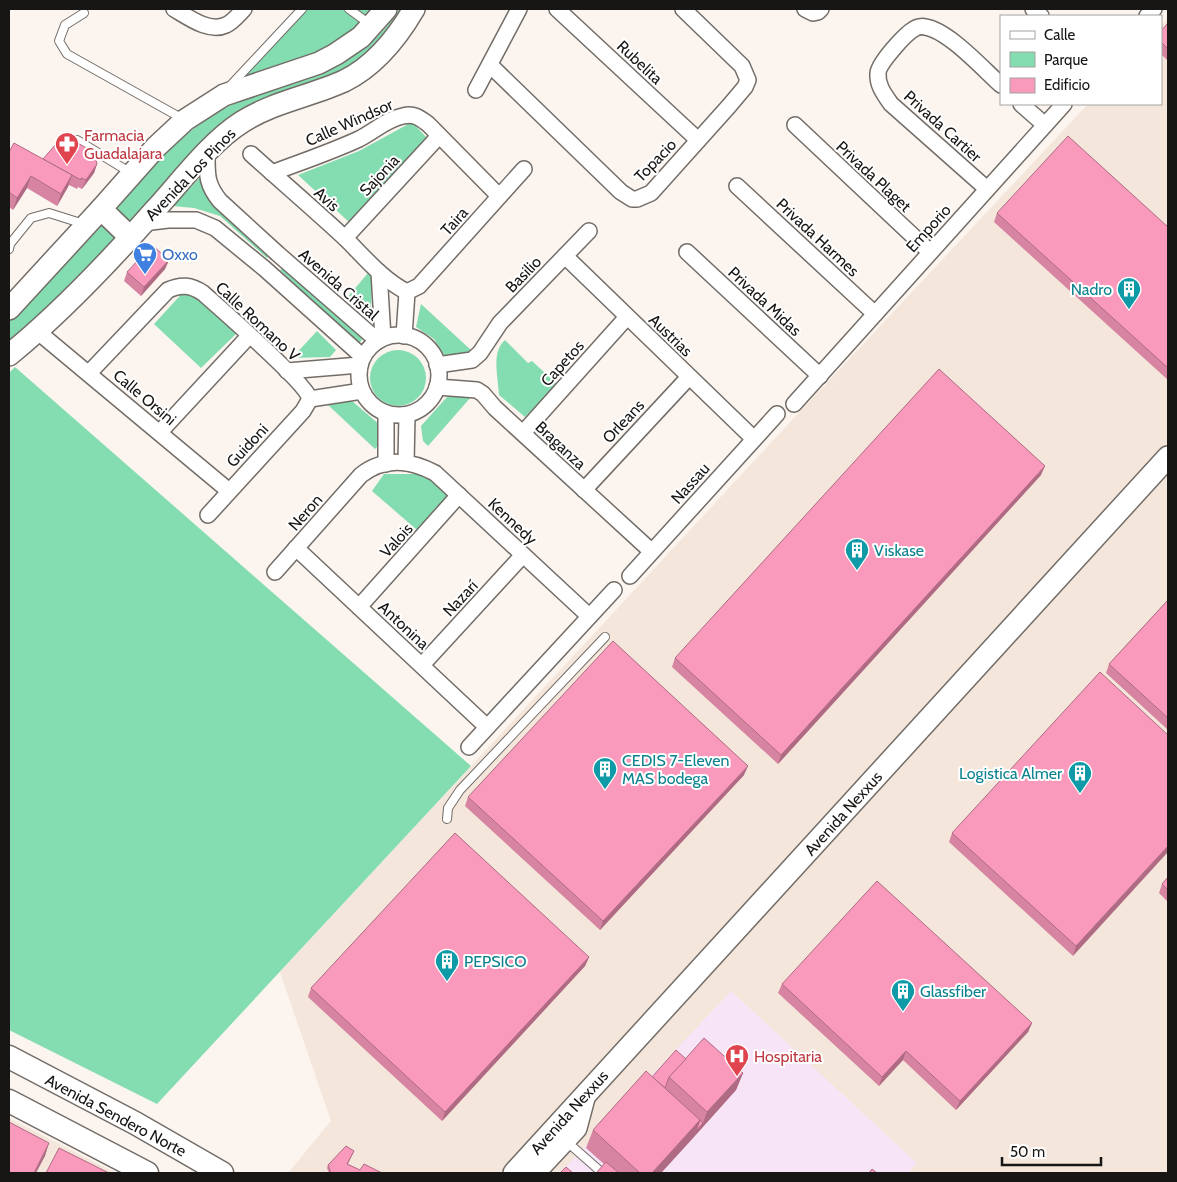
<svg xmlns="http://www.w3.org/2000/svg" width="1177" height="1182" font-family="Cabin,sans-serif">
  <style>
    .built { fill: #f4e6db }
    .medical { fill: #f7e5f7 }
    .green { fill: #83ddb0 }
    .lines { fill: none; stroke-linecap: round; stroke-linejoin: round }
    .lane-casing { stroke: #736d68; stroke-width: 10 }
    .street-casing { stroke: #736d68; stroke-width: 18 }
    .secondary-casing { stroke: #736d68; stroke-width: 24 }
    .primary-casing { stroke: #736d68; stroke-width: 25 }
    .lane { stroke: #fff; stroke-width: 8 }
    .street { stroke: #fff; stroke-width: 15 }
    .secondary { stroke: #fff; stroke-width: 21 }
    .primary { stroke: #fff; stroke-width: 22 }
    .wall { fill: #d684a1 }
    .shaded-wall { fill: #ae6b83 }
    .building { fill: #f999bb; stroke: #ae6b83 }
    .labels { text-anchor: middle; stroke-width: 4; stroke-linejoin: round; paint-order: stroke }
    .street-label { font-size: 16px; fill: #181614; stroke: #fff }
    .health-label { font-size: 16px; fill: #be3a42; stroke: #fff; text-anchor: start }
    .shop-label { font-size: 16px; fill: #366cbe; stroke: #fff; text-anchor: start }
    .culture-label { font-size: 16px; fill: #0d838f; stroke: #fff; text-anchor: start }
  </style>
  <rect width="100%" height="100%" fill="#fcf4ef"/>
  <g class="built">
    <polygon points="1168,18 1168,1173 288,1173 331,1121 280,972 794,418 1088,104 1161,104 1161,26"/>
    <polygon points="9,1118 116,1173 9,1173"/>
  </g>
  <polygon class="medical" points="731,991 917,1163 908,1173 560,1173"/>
  <g class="green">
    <path d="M300,9H377C343,50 286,64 237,81Z"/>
    <path d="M399,9H409L394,33L344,71L256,104L227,119L210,134L133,224L113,207C150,169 183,129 231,105C293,73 358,76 399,9Z"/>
    <polygon points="412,122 427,138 349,222 298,175 359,151"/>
    <polygon points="205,172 272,252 267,258 220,216 194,208 173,206"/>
    <polygon points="103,222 120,237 73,287 9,341 9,322"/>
    <polygon points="285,266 364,338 358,344 280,270"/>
    <polygon points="368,273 372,278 371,310 364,314 347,298"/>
    <polygon points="187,288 237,333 201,368 154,324"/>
    <polygon points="421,304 472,351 445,356 434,339 416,327"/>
    <polygon points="317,331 336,350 330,357 292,358"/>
    <path d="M505,340L528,363L532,361L557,384L525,417L499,395C498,377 491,352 505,340Z"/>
    <circle cx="398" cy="378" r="28"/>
    <polygon points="15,367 471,766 157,1104 9,1030 9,373"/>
    <polygon points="447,397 471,397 428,446 423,441 421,426"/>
    <polygon points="352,401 380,425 381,443 375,449 327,404"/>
    <polygon points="384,474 428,474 449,495 417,530 372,491"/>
  </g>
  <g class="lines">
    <g class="lane-casing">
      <g id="lane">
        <polyline points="349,9 371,25"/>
        <polyline points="84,13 65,25 59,41 67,54 183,119"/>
        <polyline points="230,86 302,9"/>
        <polyline points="77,140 131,173"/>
        <polyline points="9,249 10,244 31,218 49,213 84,224"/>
        <polyline points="447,819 448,808 460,790 605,637"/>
        <polyline points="566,1141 599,1170"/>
      </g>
    </g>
    <g class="street-casing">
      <g id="street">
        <path d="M174,9C188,17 209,33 226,25C233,22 239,14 244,9"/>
        <polyline points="557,9 698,140"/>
        <polyline points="805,9 813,13 818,12 821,9"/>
        <polyline points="1033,9 1041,16"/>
        <polyline points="1147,16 1154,9"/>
        <polyline points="490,65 621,192 632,199 637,199 651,193 729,106 745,87 748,80 742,66 683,9"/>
        <polyline points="476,90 519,9"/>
        <polyline points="1021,104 1045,125"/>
        <polyline points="795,125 930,252"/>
        <path d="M207,152C207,174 206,184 220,201L278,254L378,341"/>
        <path d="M251,154C282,182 315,210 346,239C365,258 383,280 407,292"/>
        <path d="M272,173C301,162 331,152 359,139C373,132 387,119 403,116C414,113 420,118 428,124L499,196"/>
        <polyline points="737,186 875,314"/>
        <path d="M987,189L891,104C884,94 877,85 878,73C879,63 905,34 914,29C917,27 922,26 925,27C948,30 983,69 1001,85"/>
        <polyline points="143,223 168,220 196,220 215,228 265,269 363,357"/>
        <polyline points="345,238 439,136"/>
        <polyline points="687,252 820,376"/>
        <polyline points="565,256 754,439"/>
        <polyline points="379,272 383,338"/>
        <polyline points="407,292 419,286 524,169"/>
        <polyline points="37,331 229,491"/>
        <circle cx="399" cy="375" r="40"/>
        <polyline points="404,336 407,292"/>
        <polyline points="437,365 472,360 480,353 500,323 589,231"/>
        <polyline points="287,371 360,365"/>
        <path d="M89,373L168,290C181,284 191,285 203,293C220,308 307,384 310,399"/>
        <polyline points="437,387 477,390 483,394 495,408 651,551"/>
        <polyline points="310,399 362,391"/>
        <polyline points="794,404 1064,104"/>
        <polyline points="386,413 386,464"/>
        <polyline points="160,432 249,336"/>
        <polyline points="523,433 627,317"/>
        <polyline points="406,463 407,415"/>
        <polyline points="584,490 689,377"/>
        <polyline points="208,515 303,411 310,399"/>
        <polyline points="296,548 487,727"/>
        <path d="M275,572L361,475C384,457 411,460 435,473L589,616"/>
        <polyline points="630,576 777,414"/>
        <polyline points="359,607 459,495"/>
        <polyline points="422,665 523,555"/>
        <polyline points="469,747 614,590"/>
      </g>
    </g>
    <g class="secondary-casing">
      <g id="secondary">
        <polyline points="101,209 130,237"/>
        <polyline points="9,309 101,209 156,147 185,120 224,95 319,63 336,54 361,37 386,9"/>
        <path d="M9,355C62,312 109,262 154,211C180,183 210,142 242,122C273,102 311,96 344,81C375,66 397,38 414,9"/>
        <polyline points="514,1173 1168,457"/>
        <polyline points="534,1173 576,1128 584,1098"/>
      </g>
    </g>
    <g class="primary-casing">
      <g id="primary">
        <polyline points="9,1057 135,1123 222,1173"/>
        <polyline points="9,1101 147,1173"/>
      </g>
    </g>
    <use href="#lane" class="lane"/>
    <use href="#street" class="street"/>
    <use href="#secondary" class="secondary"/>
    <use href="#primary" class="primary"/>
  </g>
  <g class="wall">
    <polygon points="1168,23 1168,61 1161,54 1161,31"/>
    <polygon points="9,152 43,159 97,164 94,173 82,189 78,187 77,189 69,185 57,206 27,188 13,210 9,207"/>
    <polygon points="997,213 1168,227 1168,380 994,222"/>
    <polygon points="169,260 165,269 141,296 124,281 127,272"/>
    <polygon points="1041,475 778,764 672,667 675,658"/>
    <polygon points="1168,600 1168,730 1106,673 1109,664"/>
    <polygon points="1168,735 1073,956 949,842 952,833"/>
    <polygon points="744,775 600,930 465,806 468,797"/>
    <polygon points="1168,877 1168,902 1159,893 1162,884"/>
    <polygon points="589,957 585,966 442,1121 308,997 311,988"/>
    <polygon points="782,984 1032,1023 1028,1032 956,1110 903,1060 879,1086 778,993"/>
    <polygon points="686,1059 743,1073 736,1090 661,1173 596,1173 604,1164 586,1148 593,1130"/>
    <polygon points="354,1151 348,1164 360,1170 382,1173 329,1173 327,1168 328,1165"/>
  </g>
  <g class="shaded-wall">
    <polygon points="97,164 94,173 82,189 86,180"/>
    <polygon points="72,175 68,187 57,206 61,194"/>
    <polygon points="31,176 27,188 13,210 17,198"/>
    <polygon points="169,260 165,269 141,296 144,287"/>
    <polygon points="1045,466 1041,475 778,764 781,755"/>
    <polygon points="748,766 744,775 600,930 603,921"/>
    <polygon points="1168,846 1168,852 1073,956 1076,946"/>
    <polygon points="589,957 585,966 442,1121 445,1112"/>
    <polygon points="1032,1023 1028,1032 956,1110 960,1101"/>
    <polygon points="906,1051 903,1060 879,1086 882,1077"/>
    <polygon points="743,1073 736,1090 694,1137 696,1131 703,1123 707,1112"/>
    <polygon points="700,1120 694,1137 661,1173 652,1173"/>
    <polygon points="49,1143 45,1156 36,1173 34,1173"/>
  </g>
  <g class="building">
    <polygon points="1168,23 1168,49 1161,42 1161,31"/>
    <polygon points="1068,136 1168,227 1168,368 997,213"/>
    <polygon points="62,137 71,143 72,140 94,152 97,164 86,180 81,178 81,180 43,159"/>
    <polygon points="14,143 72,175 61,194 31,176 17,198 9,192 9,152"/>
    <polygon points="152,245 169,260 144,287 127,272"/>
    <polygon points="939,369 1045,466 781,755 675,658"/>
    <polygon points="1168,600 1168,718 1109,664"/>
    <polygon points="613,641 748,766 603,921 468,797"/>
    <polygon points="1100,672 1168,735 1168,846 1076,946 952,833"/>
    <polygon points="455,833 589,957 445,1112 311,988"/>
    <polygon points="1168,877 1168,890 1162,884"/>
    <polygon points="877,881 1032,1023 960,1101 906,1051 882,1077 782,984"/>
    <polygon points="704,1038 743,1073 707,1112 669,1077"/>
    <polygon points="676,1050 686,1059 669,1077 665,1088 652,1077"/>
    <polygon points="646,1071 700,1120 652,1173 640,1173 593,1130"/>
    <polygon points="700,1120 703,1123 696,1131"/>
    <polygon points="9,1122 49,1143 34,1173 9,1173"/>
    <polygon points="346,1146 354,1151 347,1164 360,1170 364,1164 382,1173 331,1173 328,1165"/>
    <polygon points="59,1148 109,1173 46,1173"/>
    <polygon points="606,1162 619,1173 596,1173"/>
    <polygon points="566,1167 573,1173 562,1173 561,1172"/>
    <polygon points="872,1169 877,1173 869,1173"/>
  </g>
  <defs>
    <g id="pharmacy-pin" transform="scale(1.25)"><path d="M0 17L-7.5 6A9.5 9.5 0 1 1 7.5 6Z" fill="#e0444e" stroke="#fff"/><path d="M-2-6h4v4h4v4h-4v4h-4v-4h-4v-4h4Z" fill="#fff"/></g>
    <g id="supermarket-pin" transform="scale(1.25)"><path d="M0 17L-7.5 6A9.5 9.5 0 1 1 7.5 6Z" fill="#3f7fe0" stroke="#fff"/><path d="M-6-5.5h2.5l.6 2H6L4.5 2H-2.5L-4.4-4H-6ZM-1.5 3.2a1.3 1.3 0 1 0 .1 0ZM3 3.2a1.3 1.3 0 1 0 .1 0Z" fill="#fff"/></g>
    <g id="building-pin" transform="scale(1.25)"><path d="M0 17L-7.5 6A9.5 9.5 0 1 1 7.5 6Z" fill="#0f9aa8" stroke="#fff"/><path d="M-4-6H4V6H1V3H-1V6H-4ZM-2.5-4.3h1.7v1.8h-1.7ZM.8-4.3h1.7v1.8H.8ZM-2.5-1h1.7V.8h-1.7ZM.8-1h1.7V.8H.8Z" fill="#fff"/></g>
    <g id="hospital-pin" transform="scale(1.25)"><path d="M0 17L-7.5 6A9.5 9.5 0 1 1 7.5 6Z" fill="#e0444e" stroke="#fff"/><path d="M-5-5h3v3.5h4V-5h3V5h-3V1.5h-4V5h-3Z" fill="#fff"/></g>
  </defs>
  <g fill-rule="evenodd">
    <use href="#pharmacy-pin" x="67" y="144"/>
    <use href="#supermarket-pin" x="145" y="254"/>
    <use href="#building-pin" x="1129" y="289"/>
    <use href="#building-pin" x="857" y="550"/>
    <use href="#building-pin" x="605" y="769"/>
    <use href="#building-pin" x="1080" y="773"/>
    <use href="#building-pin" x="447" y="961"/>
    <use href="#building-pin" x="903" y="991"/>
    <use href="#hospital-pin" x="737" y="1056"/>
  </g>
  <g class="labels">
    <g class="street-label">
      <text transform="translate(640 62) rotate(43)" y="6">Rubelita</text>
      <text transform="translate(349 122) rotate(-24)" y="6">Calle Windsor</text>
      <text transform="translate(943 126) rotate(42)" y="6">Privada Cartier</text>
      <text transform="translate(655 160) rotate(-46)" y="6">Topacio</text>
      <text transform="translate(190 174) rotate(-46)" y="6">Avenida Los Pinos</text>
      <text transform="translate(379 175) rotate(-47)" y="6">Sajonia</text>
      <text transform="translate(874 176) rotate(43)" y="6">Privada Plaget</text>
      <text transform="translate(327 199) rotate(42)" y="6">Avis</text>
      <text transform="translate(454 221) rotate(-48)" y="6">Taira</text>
      <text transform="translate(928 228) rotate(-48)" y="6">Emporio</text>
      <text transform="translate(818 237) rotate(43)" y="6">Privada Harmes</text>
      <text transform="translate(523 274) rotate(-46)" y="6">Basilio</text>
      <text transform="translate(339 284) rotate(41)" y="6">Avenida Cristal</text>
      <text transform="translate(765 301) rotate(43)" y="6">Privada Midas</text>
      <text transform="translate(258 321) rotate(43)" y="6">Calle Romano V</text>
      <text transform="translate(671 335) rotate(44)" y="6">Austrias</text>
      <text transform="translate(562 363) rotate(-48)" y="6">Capetos</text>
      <text transform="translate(145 397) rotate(40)" y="6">Calle Orsini</text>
      <text transform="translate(623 421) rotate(-47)" y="6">Orleans</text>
      <text transform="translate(247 445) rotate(-47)" y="6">Guidoni</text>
      <text transform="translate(561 445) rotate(43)" y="6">Braganza</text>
      <text transform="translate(690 483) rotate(-48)" y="6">Nassau</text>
      <text transform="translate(305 512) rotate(-49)" y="6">Neron</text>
      <text transform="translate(513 521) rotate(43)" y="6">Kennedy</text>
      <text transform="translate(396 540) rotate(-48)" y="6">Valois</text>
      <text transform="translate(460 598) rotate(-47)" y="6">Nazarí</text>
      <text transform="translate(404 625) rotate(43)" y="6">Antonina</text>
      <text transform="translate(843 813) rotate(-48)" y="6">Avenida Nexxus</text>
      <text transform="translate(569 1112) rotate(-48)" y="6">Avenida Nexxus</text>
      <text transform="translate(116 1115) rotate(28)" y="6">Avenida Sendero Norte</text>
    </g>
    <g class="health-label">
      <text x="84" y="141">Farmacia<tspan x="84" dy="18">Guadalajara</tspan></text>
      <text x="754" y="1062">Hospitaria</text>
    </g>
    <g class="shop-label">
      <text x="162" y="260">Oxxo</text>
    </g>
    <g class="culture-label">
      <text x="1112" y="295" text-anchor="end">Nadro</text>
      <text x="874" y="556">Viskase</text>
      <text x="622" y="766">CEDIS 7-Eleven<tspan x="622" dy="18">MAS bodega</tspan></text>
      <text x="1062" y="779" text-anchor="end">Logistica Almer</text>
      <text x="464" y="967">PEPSICO</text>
      <text x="920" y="997">Glassfiber</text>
    </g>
  </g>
  <rect width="1177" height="1182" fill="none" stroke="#181614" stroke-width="20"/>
  <rect x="1000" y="15" width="162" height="90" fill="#ffffff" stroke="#a3a2a1"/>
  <rect x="1010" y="31" width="25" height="8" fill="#ffffff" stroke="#a3a2a1"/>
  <text x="1044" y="40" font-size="15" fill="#181614">Calle</text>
  <rect x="1010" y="52" width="25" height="15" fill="#83ddb0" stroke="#a3a2a1"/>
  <text x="1044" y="65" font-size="15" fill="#181614">Parque</text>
  <rect x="1010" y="78" width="25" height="15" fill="#f999bb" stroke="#a3a2a1"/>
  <text x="1044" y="90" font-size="15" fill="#181614">Edificio</text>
  <path d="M1002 1157v8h99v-8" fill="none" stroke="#181614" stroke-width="2.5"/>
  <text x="1010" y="1157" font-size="15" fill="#181614" stroke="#ffffff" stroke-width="4" paint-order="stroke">50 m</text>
</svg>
